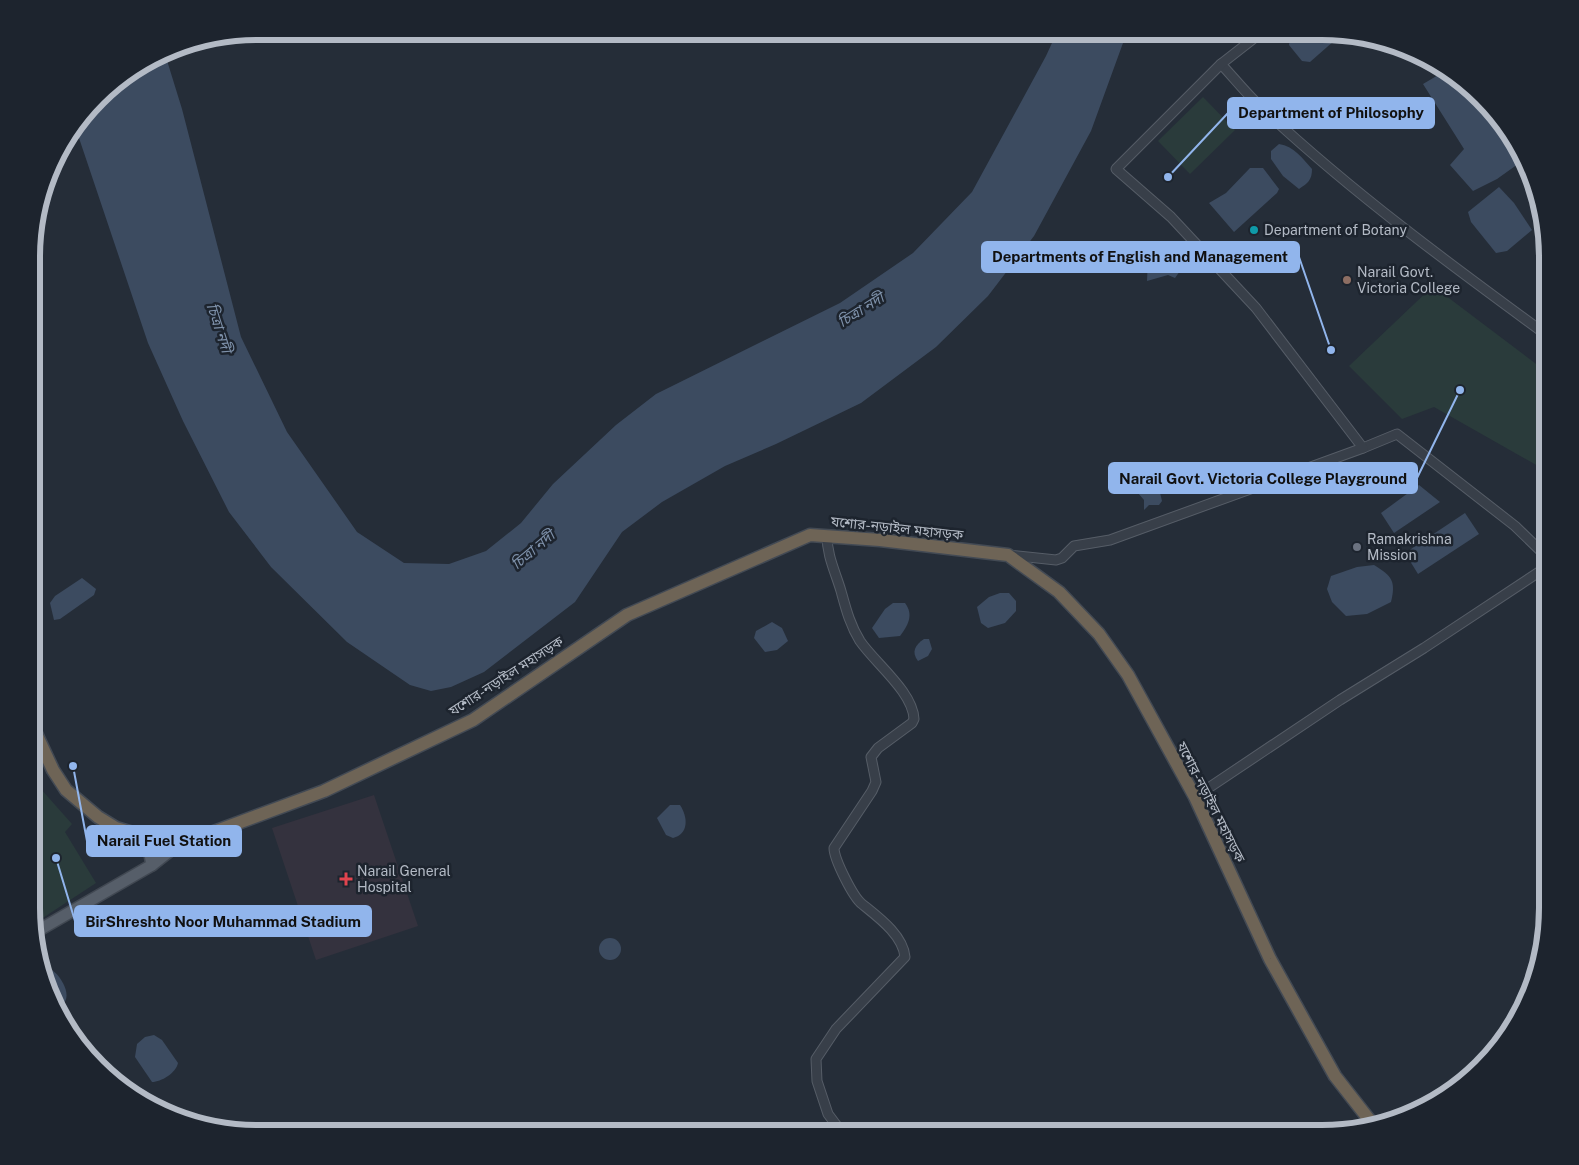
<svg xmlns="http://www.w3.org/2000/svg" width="1579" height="1165" font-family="'Public Sans','Noto Sans Bengali',sans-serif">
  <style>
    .medical { fill: #34323e }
    .green { fill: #2a3b3b }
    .water { fill: #3c4b60 }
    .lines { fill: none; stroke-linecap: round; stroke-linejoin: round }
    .minor-casing { stroke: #565d67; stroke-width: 11 }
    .major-casing { stroke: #414852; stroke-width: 14 }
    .highway-casing { stroke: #434a54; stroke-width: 15 }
    .minor { stroke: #383f49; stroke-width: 9 }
    .major { stroke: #565e69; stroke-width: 11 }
    .highway { stroke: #6e6456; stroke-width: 12 }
    .culture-dot { fill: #0f9aa8; stroke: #1d242e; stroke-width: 2 }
    .education-dot { fill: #8d6e63; stroke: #1d242e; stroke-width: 2 }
    .worship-dot { fill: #6b7280; stroke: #1d242e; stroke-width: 2 }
    .health-dot { fill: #e0444e; stroke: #1d242e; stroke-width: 2 }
    .labels { text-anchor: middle; stroke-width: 5; stroke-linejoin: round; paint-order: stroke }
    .poi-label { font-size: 14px; fill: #b3bac5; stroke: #1d242e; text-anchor: start }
    .street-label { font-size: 14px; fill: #b3bac5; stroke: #1d242e }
    .water-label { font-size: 15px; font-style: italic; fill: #7e91aa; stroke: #1d242e }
    .rim { fill: none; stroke: #b3bac5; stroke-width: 6 }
    .leader { fill: none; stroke: #91b5ec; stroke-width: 2 }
    .callout-dot { fill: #91b5ec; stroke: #1d242e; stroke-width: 2 }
    .callout { fill: #91b5ec; stroke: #91b5ec; stroke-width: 2 }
    .callout-label { font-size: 15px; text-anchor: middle; font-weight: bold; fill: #111 }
  </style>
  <rect width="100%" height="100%" fill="#252d38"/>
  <polygon class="medical" points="374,795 418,926 316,960 272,828"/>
  <g class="green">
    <polygon points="1203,97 1235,130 1190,174 1158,141"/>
    <polygon points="1433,286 1548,373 1548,454 1538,466 1434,407 1402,419 1349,366"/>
    <polygon points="40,788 72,824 65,832 96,883 32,925 32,793"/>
  </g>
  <g class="water">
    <polygon points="1057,32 1127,32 1091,131 1034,236 988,296 936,347 861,403 776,444 725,466 662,502 622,532 575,602 484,672 451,687 431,691 410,685 347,642 271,567 229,512 183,421 148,343 79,138 77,126 108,87 165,54 182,109 241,337 287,432 357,532 404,563 449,564 486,551 521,523 553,484 616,425 656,394 840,303 913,253 972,192 1046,56"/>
    <polygon points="1291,32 1336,32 1343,33 1310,62 1302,61 1289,45"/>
    <polygon points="1445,71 1471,87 1525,157 1525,159 1497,179 1473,191 1450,165 1464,149 1423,84"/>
    <path d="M1279,144C1294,146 1302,158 1312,169C1312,180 1308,183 1299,189L1283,176L1271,159V151Z"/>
    <polygon points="1250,168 1263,168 1279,189 1277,193 1234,232 1209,203 1226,193"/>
    <polygon points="1499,187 1514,203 1532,230 1507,251 1496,253 1471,222 1468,212"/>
    <polygon points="1184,246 1188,254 1185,264 1175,278 1168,275 1147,281 1148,258 1162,251"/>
    <polygon points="1156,476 1162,501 1159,505 1149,505 1144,510 1144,500 1138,493 1136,482 1144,482"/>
    <polygon points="1419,485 1440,502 1394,533 1381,513"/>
    <polygon points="1465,513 1479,534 1418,574 1405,553"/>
    <path d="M1374,565C1392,576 1396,581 1391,602L1367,614L1346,616L1332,602L1327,589L1331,576L1357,567Z"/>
    <polygon points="82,578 96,589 94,595 60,619 54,620 50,603 55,596"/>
    <polygon points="1000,593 1009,593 1016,601 1016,611 1005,623 988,628 981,623 977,607 989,597"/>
    <path d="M893,603H905C914,615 908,625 900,636L879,638L872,628L885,609Z"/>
    <polygon points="772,622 782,628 788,641 777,650 765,652 754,638 756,631"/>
    <path d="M924,639H929L932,649L928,656L918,661C911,652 915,645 924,639Z"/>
    <path d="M670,805H680C688,817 689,834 673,838L666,835L657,818Z"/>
    <circle cx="610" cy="949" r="11"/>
    <path d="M50,969C64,976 77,1007 54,1005L45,972Z"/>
    <path d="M154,1035L162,1040L178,1063C176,1073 161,1082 152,1082L135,1057L137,1044L145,1037Z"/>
  </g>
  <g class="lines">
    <g class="minor-casing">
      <g id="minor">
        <path d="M1221,64C1235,79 1249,97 1265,111C1353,193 1451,265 1548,336"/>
        <polyline points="1363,448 1397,434 1515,526 1548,558"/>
        <path d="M827,535C827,556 835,571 841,591C846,609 850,625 860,641C875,663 913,692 914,719L912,723L878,748L871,757L876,782L872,791L834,848C834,859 853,897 862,904C878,917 903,935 905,957L836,1029L816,1059L817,1081L828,1114L843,1134"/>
        <polyline points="1008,555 1056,560 1062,558 1074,546 1110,540 1363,448 1256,308 1171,217 1116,169 1221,64 1262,32"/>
        <polyline points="1195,797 1340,700 1424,648 1548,566"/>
      </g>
    </g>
    <g class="major-casing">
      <g id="major">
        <polyline points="147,838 152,865"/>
        <polyline points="34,933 152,865 176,846"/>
      </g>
    </g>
    <g class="highway-casing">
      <polyline id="highway" points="32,725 53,770 66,790 98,817 116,828 176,846 324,791 473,720 627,615 810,535 880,540 1008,555 1059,592 1099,634 1128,675 1195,797 1270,959 1335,1076 1371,1122"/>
    </g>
    <use href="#minor" class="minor"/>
    <use href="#major" class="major"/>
    <use href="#highway" class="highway"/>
  </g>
  <circle class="culture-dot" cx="1254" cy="230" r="5"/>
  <circle class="education-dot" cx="1347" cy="280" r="5"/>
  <circle class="worship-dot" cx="1357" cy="547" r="5"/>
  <path class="health-dot" d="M343.5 871.5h5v5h5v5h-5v5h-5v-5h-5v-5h5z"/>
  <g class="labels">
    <g class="poi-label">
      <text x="1264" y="235">Department of Botany</text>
      <text x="1357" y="277">Narail Govt.<tspan x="1357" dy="16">Victoria College</tspan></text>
      <text x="1367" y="544">Ramakrishna<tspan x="1367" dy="16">Mission</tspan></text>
      <text x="357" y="876">Narail General<tspan x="357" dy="16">Hospital</tspan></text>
    </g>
    <g class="street-label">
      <text transform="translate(897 528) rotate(6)" y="5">যশোর-নড়াইল মহাসড়ক</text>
      <text transform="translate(506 676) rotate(-33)" y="5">যশোর-নড়াইল মহাসড়ক</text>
      <text transform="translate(1211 802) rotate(63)" y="5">যশোর-নড়াইল মহাসড়ক</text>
    </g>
    <g class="water-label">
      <text transform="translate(861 310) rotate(-32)" y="5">চিত্রা নদী</text>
      <text transform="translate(219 328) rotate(72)" y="5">চিত্রা নদী</text>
      <text transform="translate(533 550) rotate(-40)" y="5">চিত্রা নদী</text>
    </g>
  </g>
  <path d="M0 0H1579V1165H0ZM257 40H1322A217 217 0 0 1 1539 257V908A217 217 0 0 1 1322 1125H257A217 217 0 0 1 40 908V257A217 217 0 0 1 257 40Z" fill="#1d242e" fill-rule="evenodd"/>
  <path class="rim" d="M257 40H1322A217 217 0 0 1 1539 257V908A217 217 0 0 1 1322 1125H257A217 217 0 0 1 40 908V257A217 217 0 0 1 257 40Z"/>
  <path class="leader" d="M1168 177L1228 113M1331 350L1299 257M1460 390L1417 478M73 766L87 841M56 858L75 921"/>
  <g class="callout-dot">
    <circle cx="1168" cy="177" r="5"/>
    <circle cx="1331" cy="350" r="5"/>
    <circle cx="1460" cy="390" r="5"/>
    <circle cx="73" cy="766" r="5"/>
    <circle cx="56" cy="858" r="5"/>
  </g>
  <g class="callout">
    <rect x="1228" y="98" width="206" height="30" rx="5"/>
    <rect x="982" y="242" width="317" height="30" rx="5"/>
    <rect x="1109" y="463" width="308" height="30" rx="5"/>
    <rect x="87" y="826" width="154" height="30" rx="5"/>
    <rect x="75" y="906" width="296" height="30" rx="5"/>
  </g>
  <g class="callout-label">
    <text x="1331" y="118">Department of Philosophy</text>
    <text x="1140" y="262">Departments of English and Management</text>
    <text x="1263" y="484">Narail Govt. Victoria College Playground</text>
    <text x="164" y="846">Narail Fuel Station</text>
    <text x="223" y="927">BirShreshto Noor Muhammad Stadium</text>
  </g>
</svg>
